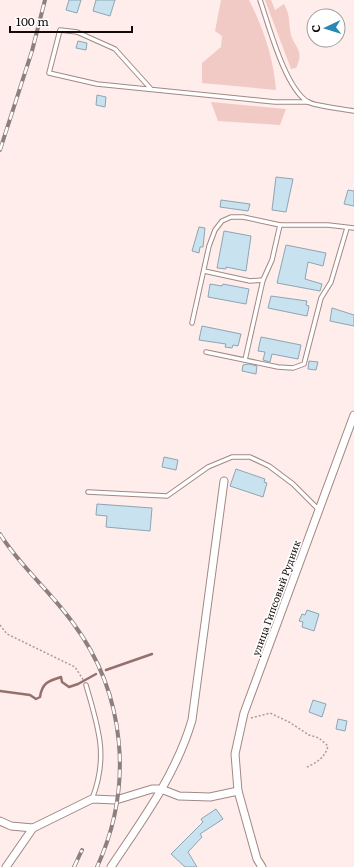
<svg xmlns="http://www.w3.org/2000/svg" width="354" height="867" font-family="Literata,serif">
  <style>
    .green { fill: #f1cac5 }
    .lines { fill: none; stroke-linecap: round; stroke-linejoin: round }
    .stream { stroke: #94716c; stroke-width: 2.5 }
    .building { fill: #c9e2f0; stroke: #8ea5b3 }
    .lane-casing { stroke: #a28884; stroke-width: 5.5 }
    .street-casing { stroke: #a28884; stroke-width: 9 }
    .path { stroke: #aa9c9a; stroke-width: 1.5; stroke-dasharray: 2 2; stroke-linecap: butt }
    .lane { stroke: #fff; stroke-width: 3.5 }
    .street { stroke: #fff; stroke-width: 7 }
    .rail-casing { stroke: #8d7f7d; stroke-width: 4 }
    .rail { stroke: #fff; stroke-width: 2.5; stroke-dasharray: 8; stroke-linecap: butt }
    .labels { text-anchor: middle; stroke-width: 3.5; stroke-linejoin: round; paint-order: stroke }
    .street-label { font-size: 10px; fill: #120908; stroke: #fff }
  </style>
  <rect width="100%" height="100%" fill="#feedea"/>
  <g class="green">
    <path d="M221,0H249C263,27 274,59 276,90L202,83V63L221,47L222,36L215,31Z"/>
    <path d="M265,0H271L275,10L284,4C291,17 288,22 291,35C295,48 305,51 296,68L291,69Z"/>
    <polygon points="211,102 286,109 280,125 218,121"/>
  </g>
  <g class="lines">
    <g class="stream">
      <polyline points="106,670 152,654"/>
      <path d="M0,691L30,695L36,699L40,697C42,683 48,681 61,677L62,682L69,687L78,684L96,674"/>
    </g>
  </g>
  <g class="building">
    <polygon points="69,0 81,0 77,13 66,10"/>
    <polygon points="96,0 115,0 110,16 93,11"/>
    <polygon points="78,41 87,43 86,50 76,48"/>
    <polygon points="97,95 106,97 105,107 96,105"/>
    <polygon points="276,177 293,179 286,212 272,210"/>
    <polygon points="348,190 354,191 354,206 344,204"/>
    <polygon points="221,200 250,204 248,211 220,207"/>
    <polygon points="199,227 205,228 203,247 200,247 199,253 192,251"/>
    <polygon points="224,231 251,236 246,271 226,267 226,269 217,268"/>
    <polygon points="286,245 326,253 323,266 308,262 305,279 322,284 320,291 277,283"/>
    <polygon points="210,284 222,286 223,284 249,289 246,304 208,297"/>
    <polygon points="271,296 307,301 306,305 309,306 307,316 268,308"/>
    <polygon points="332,308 354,315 354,326 330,321"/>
    <polygon points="202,326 241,334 238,346 233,345 232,348 225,347 226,344 199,340"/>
    <polygon points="261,337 301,345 298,359 272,354 270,362 263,360 265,352 258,351"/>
    <polygon points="309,361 318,362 316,370 308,369"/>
    <polygon points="249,364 257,366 256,374 242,371 243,365"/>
    <polygon points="164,457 178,460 176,470 162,467"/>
    <polygon points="236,469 265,479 264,482 267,483 263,497 230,486"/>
    <polygon points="97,504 152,508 150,531 106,527 107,516 96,515"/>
    <polygon points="307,610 319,614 314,631 302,627 303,622 299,621 302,614 305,615"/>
    <polygon points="313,700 326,704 322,717 309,712"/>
    <polygon points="338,719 347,721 345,731 336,729"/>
    <polygon points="216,809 223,819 200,834 202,837 188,852 197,867 185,867 171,854 203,822 201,819"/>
  </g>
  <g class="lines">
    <g class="lane-casing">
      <g id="lane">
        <path d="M260,0C269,26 285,88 308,102C315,106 344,109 354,111"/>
        <polyline points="151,89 115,49 77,32 60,30 49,73 97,84 275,102 309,102"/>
        <polyline points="204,271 250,281 263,280"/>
        <polyline points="192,323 209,246 215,230 222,221 231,217 243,217 280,225 328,225 354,228"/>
        <polyline points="206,352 278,367 293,368 304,364 321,298 331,282 347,228"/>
        <polyline points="245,360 263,280 272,260 280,225"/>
        <polyline points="88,492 167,496 208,467 232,457 250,457 269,466 293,484 318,509"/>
        <path d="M86,685C98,727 109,756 92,799"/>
      </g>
    </g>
    <g class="street-casing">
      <g id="street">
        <polyline points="0,821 11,826 33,828"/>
        <polyline points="6,867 33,828 92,799 116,800 152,789 161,789 179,796 210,797 238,791"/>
        <path d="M111,867C142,820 176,775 192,720L224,481"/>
        <polyline points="262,867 257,859 238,791 235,754 244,713 354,415"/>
      </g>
    </g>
    <g class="path">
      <polyline points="0,625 7,634 75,667 84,681"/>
      <path d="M251,718L270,713L289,722L309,735L319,738L328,746C325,758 316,763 305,768"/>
    </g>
    <use href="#lane" class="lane"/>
    <use href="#street" class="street"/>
    <g class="rail-casing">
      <g id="rail">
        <polyline points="0,150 32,51 45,0"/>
        <path d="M0,534C19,565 51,592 73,623C126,694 134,787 97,867"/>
        <polyline points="74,867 82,850"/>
      </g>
    </g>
    <use href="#rail" class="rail"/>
  </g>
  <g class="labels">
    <g class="street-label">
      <text transform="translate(276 598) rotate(-70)" y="4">улица Гипсовый Рудник</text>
    </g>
  </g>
  <g transform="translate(326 28) rotate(266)"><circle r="19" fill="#ffffff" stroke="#a09d9c"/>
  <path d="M0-3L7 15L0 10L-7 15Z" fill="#2a87b4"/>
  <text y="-6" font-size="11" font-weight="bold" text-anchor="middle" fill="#120908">С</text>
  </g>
  <path d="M10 26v6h122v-6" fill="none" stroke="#120908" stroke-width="2"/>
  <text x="16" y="26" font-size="12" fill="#120908" stroke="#ffffff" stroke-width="3" paint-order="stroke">100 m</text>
</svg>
